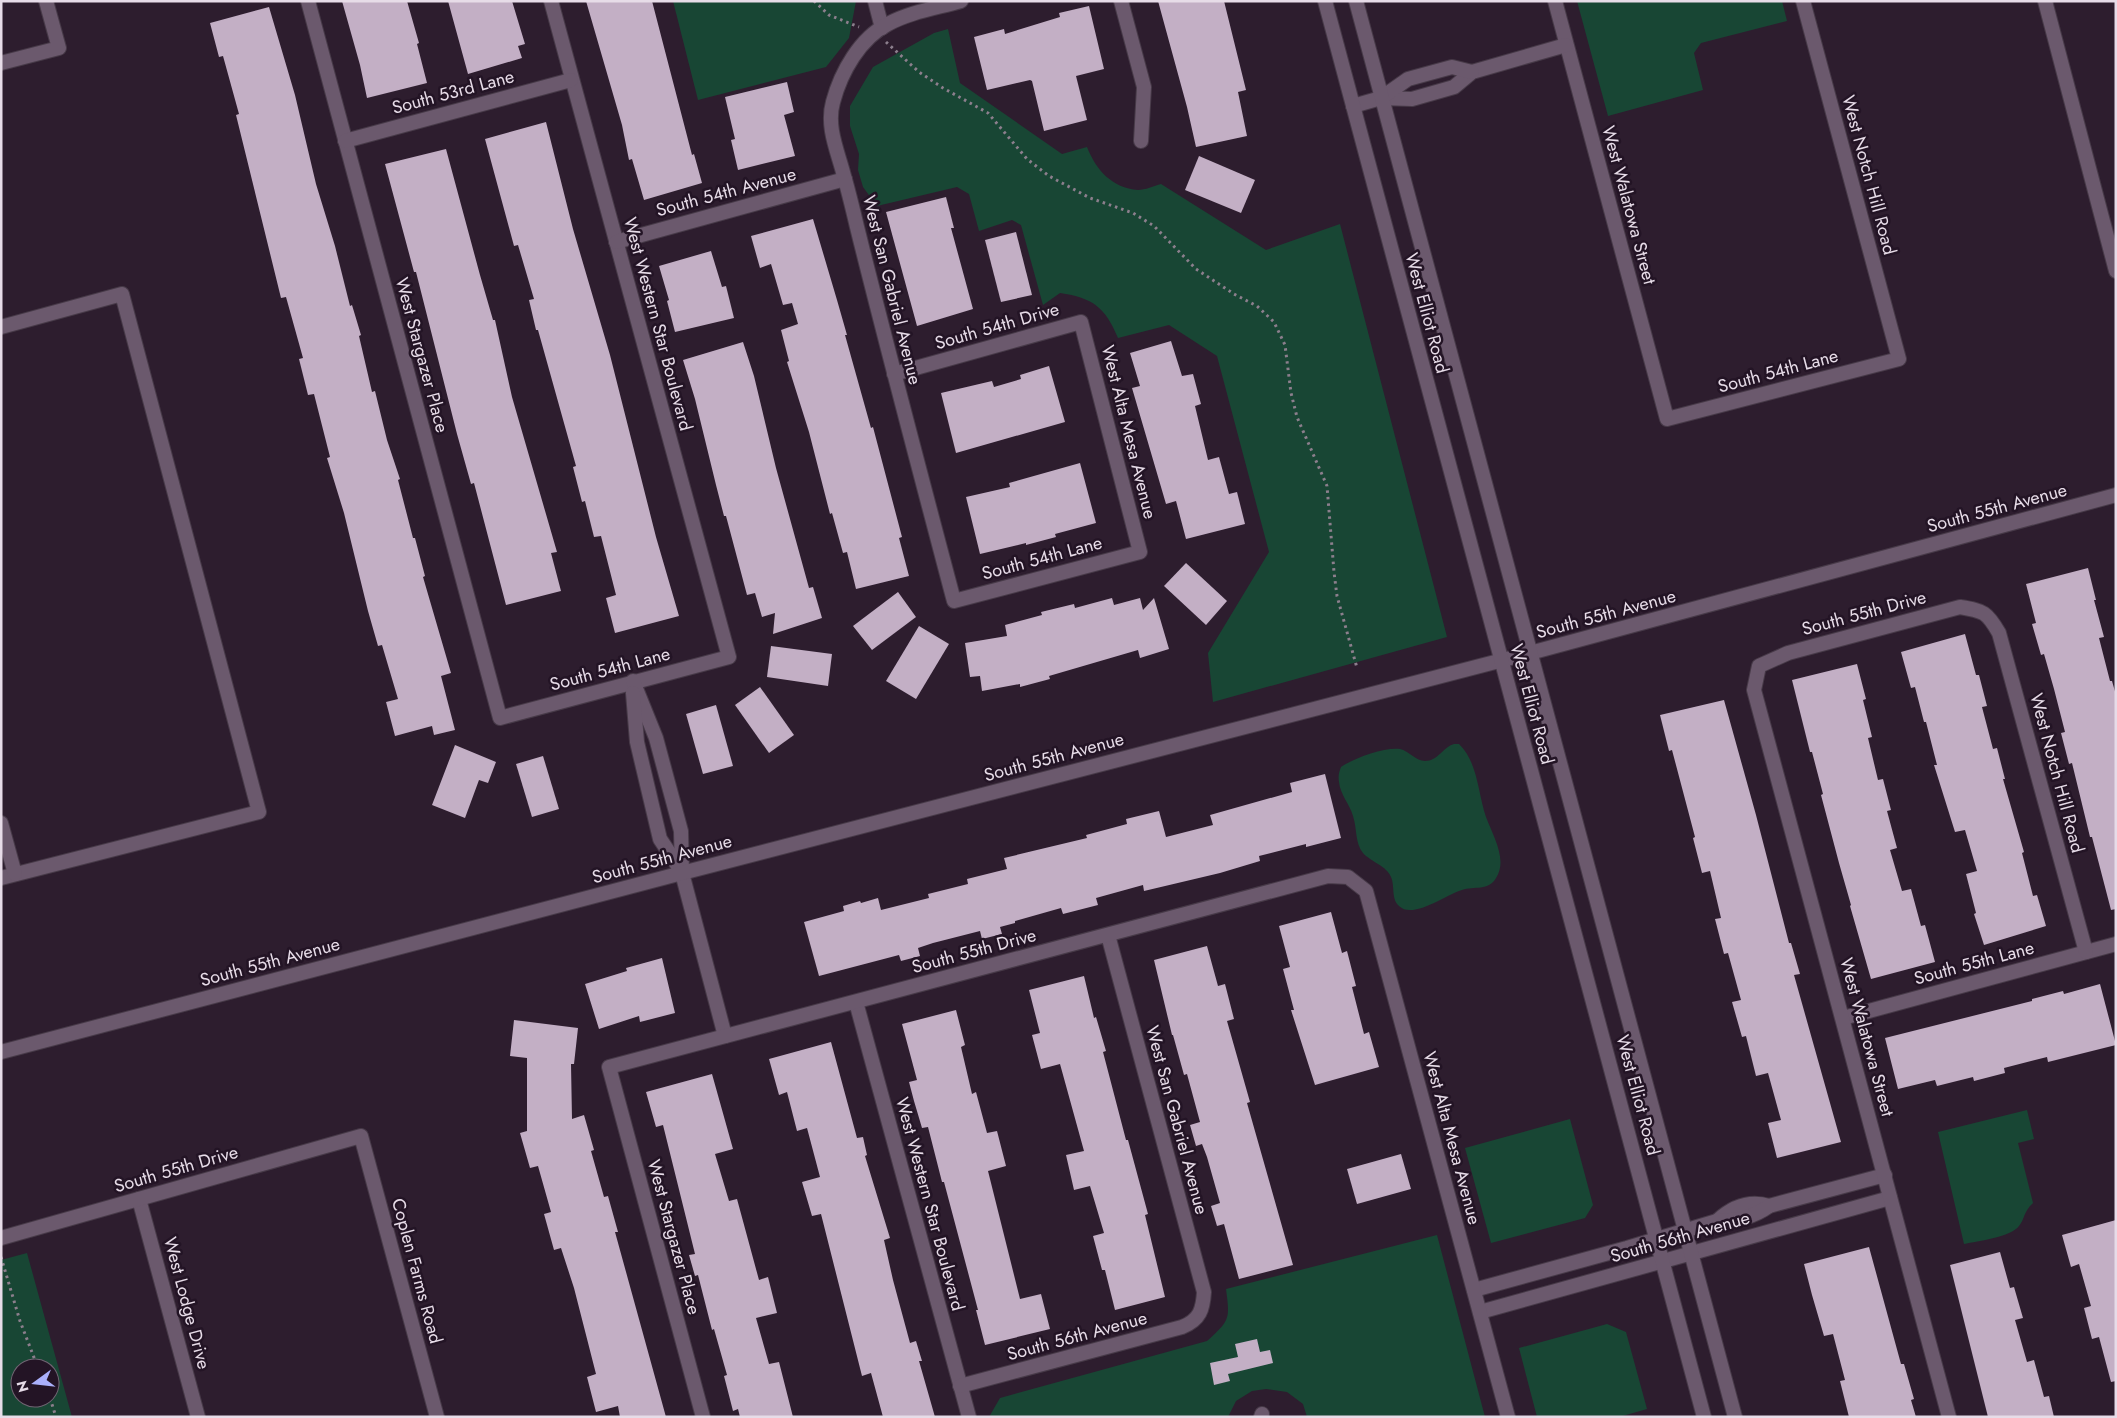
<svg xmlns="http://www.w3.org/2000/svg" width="2117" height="1418" font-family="Jost,sans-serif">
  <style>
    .green { fill: #184634; fill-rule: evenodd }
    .building { fill: #c3afc5 }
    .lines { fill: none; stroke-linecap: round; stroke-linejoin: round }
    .minor-casing { stroke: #473a48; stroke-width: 16 }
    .tertiary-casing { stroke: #473a48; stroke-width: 16 }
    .secondary-casing { stroke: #473a48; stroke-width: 16 }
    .path { stroke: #8c7f8d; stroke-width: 3; stroke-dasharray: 2.5 4; stroke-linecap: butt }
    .minor { stroke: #6b596d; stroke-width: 14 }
    .tertiary { stroke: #6b596d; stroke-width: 14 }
    .secondary { stroke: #6b596d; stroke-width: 14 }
    .labels { text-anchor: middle; stroke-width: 5; stroke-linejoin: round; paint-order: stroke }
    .street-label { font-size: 18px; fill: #e7dce8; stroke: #231425 }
  </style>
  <rect width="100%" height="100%" fill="#2d1d2e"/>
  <g class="green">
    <polygon points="673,1 856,1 849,38 826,67 698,100"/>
    <polygon points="1577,1 1782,1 1787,21 1701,43 1694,53 1703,90 1608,116"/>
    <path d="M948,29L960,83L1062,154L1087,147C1096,170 1112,188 1138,190C1145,190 1154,186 1161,184L1266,250L1340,224L1447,637L1213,702L1208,653L1269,552L1217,356L1169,325L1118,338C1105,307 1093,298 1060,293L1043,305L1021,225L1012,220L979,231L969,194L957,187L877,206L863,187L858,170L859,154L850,126V106L873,67L934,33Z"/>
    <path d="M1454,744H1459C1478,762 1478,794 1486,817C1493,836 1508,860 1496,878C1489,891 1474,886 1462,890C1447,894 1413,920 1399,906C1391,899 1395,886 1391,877C1387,866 1371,862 1363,853C1355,844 1357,828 1353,816C1350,805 1340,794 1339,782C1338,776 1339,772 1341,767C1354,758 1385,747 1400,749C1409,751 1416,761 1425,761C1438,761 1443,747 1454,744Z"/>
    <path d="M2027,1110L2034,1139L2018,1143L2033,1203C2023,1212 2025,1219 2019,1226C2011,1237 1978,1241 1964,1244L1938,1132Z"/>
    <polygon points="1570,1119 1593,1205 1585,1218 1491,1243 1465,1148"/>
    <path d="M1437,1235L1485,1417H1307L1303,1404L1287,1392L1266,1389L1252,1391L1236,1401L1228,1417H989L1000,1398L1207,1341C1230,1320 1230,1319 1226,1289Z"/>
    <path d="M27,1253L72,1417H1V1260ZM20,1368H50V1398H20Z"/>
    <polygon points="1607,1324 1626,1332 1647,1409 1619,1417 1537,1417 1519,1348"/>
  </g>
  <g class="building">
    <polygon points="342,1 407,1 419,43 417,44 427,83 367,98 360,65"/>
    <polygon points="448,1 512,1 525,44 518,46 522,58 468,74"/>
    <polygon points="586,1 652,1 692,155 694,154 702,183 644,200 632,159 629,160 622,125"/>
    <polygon points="1158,1 1224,1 1246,90 1238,92 1247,136 1196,147 1187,107"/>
    <polygon points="1089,6 1104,69 1076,76 1087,120 1044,131 1032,81 1030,80 987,90 974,37 1004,29 1005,34 1060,17 1059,13"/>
    <polygon points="269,7 295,95 316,184 335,246 350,306 352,305 361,335 359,336 372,392 375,391 387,440 400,479 398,480 413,538 415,538 425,576 423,577 451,673 441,676 455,730 434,735 432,726 395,736 386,702 398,699 382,645 378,646 368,611 344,513 327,458 330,457 314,394 308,395 299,359 303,358 286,297 281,298 236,115 239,114 223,56 219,57 210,23"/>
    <polygon points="787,82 794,112 784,115 795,156 738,170 731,140 735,139 725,97"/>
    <polygon points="546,122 573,229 610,355 656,537 679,616 615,633 606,598 616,595 601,536 594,537 585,501 582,502 573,467 576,466 538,330 536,330 529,300 534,299 518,245 514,246 485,139"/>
    <polygon points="446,149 480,275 493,320 495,320 512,397 557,552 551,553 561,591 506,605 474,483 471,484 457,434 416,272 414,272 385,164"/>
    <polygon points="1199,156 1255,180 1241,213 1185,190"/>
    <polygon points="946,197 954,228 951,228 973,309 917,326 886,212"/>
    <polygon points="813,219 837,300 847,335 845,335 871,428 873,427 902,537 899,538 909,576 856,589 847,552 843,553 832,513 830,514 809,432 787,362 789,361 781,330 798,324 792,303 783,305 771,264 760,268 751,236"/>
    <polygon points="1016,232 1032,295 1001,302 985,240"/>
    <polygon points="711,251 722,287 726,286 734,318 675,332 667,301 669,300 659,266"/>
    <polygon points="1171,341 1182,376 1193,374 1201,404 1195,406 1208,460 1219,457 1229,494 1237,492 1245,524 1186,539 1176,501 1166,504 1132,388 1140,386 1130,353"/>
    <polygon points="743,342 754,376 776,468 809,588 813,587 822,618 773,634 775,613 762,617 755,593 747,595 726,516 724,516 716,485 695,399 683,360"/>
    <polygon points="1049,366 1065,422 956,453 941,393 992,381 994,387 1021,379 1020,375"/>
    <polygon points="1080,463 1096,523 1055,534 1056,537 1026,545 1026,543 980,554 966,497 1010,487 1009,483"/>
    <polygon points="1186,563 1227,601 1206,625 1164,586"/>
    <polygon points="2088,568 2096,600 2094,600 2104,637 2099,638 2110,681 2112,681 2116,695 2116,909 2111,910 2092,837 2090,837 2072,763 2069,764 2061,733 2065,732 2054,689 2044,654 2041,655 2032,624 2036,623 2026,584"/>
    <polygon points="898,592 916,617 872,650 853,626"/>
    <polygon points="1112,598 1114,605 1140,598 1143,610 1154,598 1169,649 1140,658 1138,650 1049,676 1050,679 1020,687 1020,684 982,691 980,676 970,677 965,643 1007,636 1005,625 1042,615 1041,612 1074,604 1075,608"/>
    <polygon points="919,626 949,644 916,699 886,681"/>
    <polygon points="1965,634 1976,675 1979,675 1987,706 1982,707 1993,749 1997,748 2005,779 2003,779 2024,852 2022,853 2033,896 2037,895 2046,926 1984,945 1974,914 1976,913 1966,874 1977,871 1965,830 1955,832 1934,765 1937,765 1926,722 1924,722 1915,687 1911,688 1901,652"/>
    <polygon points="771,646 832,654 828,686 767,677"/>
    <polygon points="1857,664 1866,699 1863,700 1872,737 1868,738 1878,780 1883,779 1891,810 1887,811 1897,848 1890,850 1902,891 1911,889 1921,926 1925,925 1935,962 1871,979 1850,906 1851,905 1839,863 1821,795 1823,794 1812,752 1810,752 1792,680"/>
    <polygon points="760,687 794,735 769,753 735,705"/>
    <polygon points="1724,700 1756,815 1789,943 1791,943 1800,974 1794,975 1841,1142 1777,1158 1768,1123 1781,1120 1768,1073 1756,1076 1746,1036 1742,1037 1732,1002 1741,1000 1728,953 1724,954 1715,919 1721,918 1710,871 1702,873 1693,838 1695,837 1672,750 1669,751 1660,715"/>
    <polygon points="716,705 733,766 703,774 686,714"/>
    <polygon points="455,745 496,762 488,783 479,780 465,818 432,805"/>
    <polygon points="543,756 559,809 532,817 516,764"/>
    <polygon points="1325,774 1341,838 1306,847 1306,844 1259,856 1260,861 1220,873 1144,891 1143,885 1096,898 1098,905 1063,914 1061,908 1015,921 1015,923 1000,927 1002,934 982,939 980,931 933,943 918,948 920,956 901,961 899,955 819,976 804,922 844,911 843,906 860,901 861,903 878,898 881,910 929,898 928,894 968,884 967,879 1007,869 1004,858 1087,838 1086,835 1127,824 1126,819 1159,811 1166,837 1213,825 1210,815 1292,792 1290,783"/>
    <polygon points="1331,912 1342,953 1347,951 1356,986 1352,987 1364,1034 1369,1032 1379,1067 1315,1085 1291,1010 1294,1010 1283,969 1290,967 1279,926"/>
    <polygon points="1207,946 1218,986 1225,984 1234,1019 1227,1021 1250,1102 1247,1103 1293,1265 1239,1279 1224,1224 1217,1226 1211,1206 1220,1203 1207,1157 1202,1144 1196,1146 1190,1125 1200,1122 1187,1074 1184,1075 1173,1035 1172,1035 1154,960"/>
    <polygon points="662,958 675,1013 640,1022 639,1016 599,1029 585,984 627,971 626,968"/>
    <polygon points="1084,976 1094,1018 1096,1017 1106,1051 1103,1052 1126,1140 1128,1140 1148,1214 1145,1215 1165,1297 1115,1310 1105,1270 1102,1270 1093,1236 1104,1233 1090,1186 1074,1190 1066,1155 1084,1151 1060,1064 1041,1069 1032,1035 1040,1033 1029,990"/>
    <polygon points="2100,984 2116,1045 2048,1062 2047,1057 2004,1068 2005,1073 1974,1081 1973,1077 1937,1086 1935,1080 1898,1089 1885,1038 2032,1001 2032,999 2063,991 2064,994"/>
    <polygon points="956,1010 965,1045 961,1047 972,1094 976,1092 987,1133 997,1131 1006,1166 988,1171 1020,1299 1041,1294 1050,1329 985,1345 976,1310 978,1310 944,1182 942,1182 928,1127 922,1128 914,1101 909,1082 917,1080 902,1024"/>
    <polygon points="514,1020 578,1028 574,1064 571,1064 572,1119 584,1115 594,1150 591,1151 604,1197 608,1196 618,1232 615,1232 666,1417 620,1417 618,1406 596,1412 587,1377 596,1374 574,1288 561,1248 554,1250 544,1214 551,1212 538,1166 530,1168 520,1133 527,1131 527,1058 510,1056"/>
    <polygon points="831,1042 857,1138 863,1137 867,1155 865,1156 890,1238 884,1240 893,1280 910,1343 916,1341 922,1361 919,1361 935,1417 883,1417 871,1373 862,1376 821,1214 812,1216 802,1182 820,1177 807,1128 797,1131 787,1092 779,1095 769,1059"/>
    <polygon points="712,1074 733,1149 715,1154 729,1201 737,1199 759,1280 768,1277 777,1313 756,1318 769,1364 779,1362 793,1417 740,1417 738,1409 733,1411 724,1376 727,1375 714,1329 712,1330 698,1275 695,1276 689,1255 695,1254 663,1125 656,1127 646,1092"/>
    <polygon points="1401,1154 1411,1189 1357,1204 1347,1169"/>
    <polygon points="2116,1220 2116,1381 2111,1382 2099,1337 2092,1339 2084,1308 2091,1306 2079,1264 2071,1267 2062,1235"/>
    <polygon points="1869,1247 1901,1364 1904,1364 1914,1399 1911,1400 1916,1417 1849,1417 1840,1381 1845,1380 1833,1334 1824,1336 1812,1295 1804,1264"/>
    <polygon points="2000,1252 2010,1288 2014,1287 2023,1318 2015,1320 2027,1362 2034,1360 2044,1397 2049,1396 2054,1417 1988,1417 1950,1265"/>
    <polygon points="1257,1339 1260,1352 1270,1350 1273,1363 1228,1374 1230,1381 1214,1385 1210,1363 1238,1357 1235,1344"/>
  </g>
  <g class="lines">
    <g class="minor-casing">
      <g id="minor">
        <polyline points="308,1 500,718 729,657 551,1"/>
        <polyline points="875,1 882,28"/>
        <polyline points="1121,1 1144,87 1141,141"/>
        <polyline points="1555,1 1667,419 1899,359 1803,1"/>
        <polyline points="2045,1 2116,271"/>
        <polyline points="1,63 59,48 46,1"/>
        <polyline points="1381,98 1412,99 1454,87 1472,72 1566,45"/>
        <polyline points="1353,106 1381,98 1408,79 1452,67 1472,72"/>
        <polyline points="345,141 571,80"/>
        <polyline points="616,242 845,179"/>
        <polyline points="1,327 122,294 259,812 1,878"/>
        <path d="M894,374L1081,322L1140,552L954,601C921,476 888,352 857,227C853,210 849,193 844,176C838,152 826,127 833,102C841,72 860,38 888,24C910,12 937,8 961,1"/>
        <polyline points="633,681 656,738 681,831 682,873 725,1036"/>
        <polyline points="633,693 637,742 660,839 682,872"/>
        <polyline points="1,823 15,874"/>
        <polyline points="856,1002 969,1417"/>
        <polyline points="1843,1018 2116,944"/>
        <polyline points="139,1199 198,1417"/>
        <path d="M1717,1221C1732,1207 1749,1200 1769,1206"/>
        <polyline points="1,1238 361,1136 437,1417"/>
        <path d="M1474,1290L1627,1248L1717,1221C1735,1221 1754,1217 1769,1206L1885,1175"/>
        <polyline points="1480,1312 1890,1198"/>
        <path d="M960,1386L1182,1327C1200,1320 1203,1309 1204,1292L1108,935"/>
        <polyline points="703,1417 609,1067 1328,876 1348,877 1366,891 1508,1417"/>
        <polyline points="1261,1417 1262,1414"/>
        <path d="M1949,1417L1754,690L1759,666L1788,653L1960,607C1984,611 1987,612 1999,633L2086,952"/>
      </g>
    </g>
    <g class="tertiary-casing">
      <polyline id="tertiary" points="1,1052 682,873 1530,653 2116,495"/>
    </g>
    <g class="secondary-casing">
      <g id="secondary">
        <polyline points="1325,1 1704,1417"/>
        <polyline points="1356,1 1735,1417"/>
      </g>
    </g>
    <g class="path">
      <polyline points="814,1 829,15 859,27"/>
      <polyline points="886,42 919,72 943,88 988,113 1027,159 1049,176 1090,198 1133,213 1154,226 1196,269 1234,294 1257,306 1274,322 1285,345 1291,393 1297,417 1327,486 1334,572 1337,596 1357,668"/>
      <polyline points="1,1257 20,1321 38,1368"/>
      <polyline points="50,1398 56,1417"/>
    </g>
    <use href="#minor" class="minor"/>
    <use href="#tertiary" class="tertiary"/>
    <use href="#secondary" class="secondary"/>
  </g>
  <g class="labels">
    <g class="street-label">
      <text transform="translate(453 92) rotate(-15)" y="6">South 53rd Lane</text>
      <text transform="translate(1869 175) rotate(75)" y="6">West Notch Hill Road</text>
      <text transform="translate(726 192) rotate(-15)" y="6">South 54th Avenue</text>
      <text transform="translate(1629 205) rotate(75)" y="6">West Walatowa Street</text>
      <text transform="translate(892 290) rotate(76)" y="6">West San Gabriel Avenue</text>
      <text transform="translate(1427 313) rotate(75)" y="6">West Elliot Road</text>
      <text transform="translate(658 324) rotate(75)" y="6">West Western Star Boulevard</text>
      <text transform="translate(997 326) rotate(-16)" y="6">South 54th Drive</text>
      <text transform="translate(422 355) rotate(75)" y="6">West Stargazer Place</text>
      <text transform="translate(1778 371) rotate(-15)" y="6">South 54th Lane</text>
      <text transform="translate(1129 432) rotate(76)" y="6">West Alta Mesa Avenue</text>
      <text transform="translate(1997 508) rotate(-15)" y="6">South 55th Avenue</text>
      <text transform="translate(1042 558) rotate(-15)" y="6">South 54th Lane</text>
      <text transform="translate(1864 613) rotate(-15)" y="6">South 55th Drive</text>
      <text transform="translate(1606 614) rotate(-15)" y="6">South 55th Avenue</text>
      <text transform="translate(610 669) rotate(-15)" y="6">South 54th Lane</text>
      <text transform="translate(1532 704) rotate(75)" y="6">West Elliot Road</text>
      <text transform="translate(1054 757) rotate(-15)" y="6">South 55th Avenue</text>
      <text transform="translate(2057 773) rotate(75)" y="6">West Notch Hill Road</text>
      <text transform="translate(662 859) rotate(-15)" y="6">South 55th Avenue</text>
      <text transform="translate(974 951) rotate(-15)" y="6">South 55th Drive</text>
      <text transform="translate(270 962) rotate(-15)" y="6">South 55th Avenue</text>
      <text transform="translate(1974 963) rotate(-15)" y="6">South 55th Lane</text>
      <text transform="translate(1867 1037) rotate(75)" y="6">West Walatowa Street</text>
      <text transform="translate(1638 1095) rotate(75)" y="6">West Elliot Road</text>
      <text transform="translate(1177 1120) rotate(75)" y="6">West San Gabriel Avenue</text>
      <text transform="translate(1452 1138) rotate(75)" y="6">West Alta Mesa Avenue</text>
      <text transform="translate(176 1169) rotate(-16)" y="6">South 55th Drive</text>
      <text transform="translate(930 1204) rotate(75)" y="6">West Western Star Boulevard</text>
      <text transform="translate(674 1237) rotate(75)" y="6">West Stargazer Place</text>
      <text transform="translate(1680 1237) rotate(-16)" y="6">South 56th Avenue</text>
      <text transform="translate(417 1271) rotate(75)" y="6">Coplen Farms Road</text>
      <text transform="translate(187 1303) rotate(75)" y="6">West Lodge Drive</text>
      <text transform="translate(1077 1336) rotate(-15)" y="6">South 56th Avenue</text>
    </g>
  </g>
  <rect width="2117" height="1418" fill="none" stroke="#e7dce8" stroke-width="5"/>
  <g transform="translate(35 1383) rotate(255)"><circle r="24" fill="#231425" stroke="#716473"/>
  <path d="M0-4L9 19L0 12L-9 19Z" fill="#aab0fb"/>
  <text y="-8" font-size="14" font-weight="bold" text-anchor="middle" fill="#e7dce8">N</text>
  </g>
</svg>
